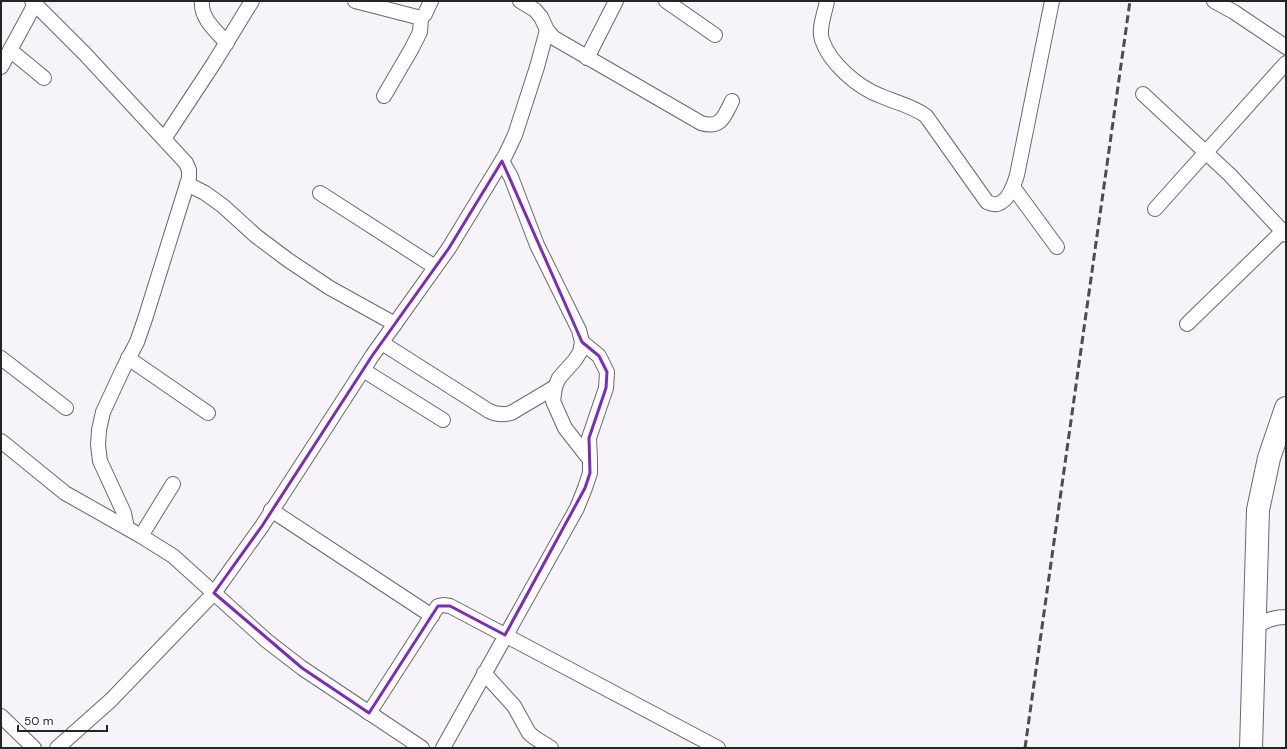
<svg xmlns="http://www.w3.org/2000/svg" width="1287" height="749" font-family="'DM Sans',sans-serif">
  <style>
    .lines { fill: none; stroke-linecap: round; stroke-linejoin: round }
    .street-casing { stroke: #6a686b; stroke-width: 16 }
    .primary-casing { stroke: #6a686b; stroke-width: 24 }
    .street { stroke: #fff; stroke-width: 14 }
    .primary { stroke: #fff; stroke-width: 22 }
    .rail { stroke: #4d4c4e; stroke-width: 3; stroke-dasharray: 8 4; stroke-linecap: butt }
    .marked { fill: none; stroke: #7b2cbf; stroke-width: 3; stroke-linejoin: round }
  </style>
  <rect width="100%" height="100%" fill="#f6f4f8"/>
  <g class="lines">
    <g class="street-casing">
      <g id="street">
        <polyline points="32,1 85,54 186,163 189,170 189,178 145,319 137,342 123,369 103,412 99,430 98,445 100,461 124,513 127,528"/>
        <path d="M202,1C200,18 216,31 227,43"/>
        <polyline points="355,1 421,18 425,14 431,1"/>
        <path d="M520,1L535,10L541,17L547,30L554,38L701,123C721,129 724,117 732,101"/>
        <polyline points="666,1 715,35"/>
        <path d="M827,1C825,13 818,28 822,40C830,64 859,88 881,96C897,103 913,106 926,116L987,202C990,203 993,205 997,204C1008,202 1014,185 1017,175L1052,1"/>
        <polyline points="1214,1 1234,12 1286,47"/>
        <polyline points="10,50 44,78"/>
        <polyline points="587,58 616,1"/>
        <polyline points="1,67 35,4"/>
        <polyline points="1143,94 1230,175 1286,235"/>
        <polyline points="384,96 412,48 420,32 421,18"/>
        <polyline points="164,139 214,63 252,1"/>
        <polyline points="187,184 205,193 223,206 256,236 288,260 330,288 395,324"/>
        <polyline points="1013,187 1057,247"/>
        <polyline points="320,193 435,267"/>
        <polyline points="1155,209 1286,63"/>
        <polyline points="1187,324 1283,231"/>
        <polyline points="582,342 599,356 607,372 606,388 589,438 590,460"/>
        <path d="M382,343L489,411C497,415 503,415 511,413L555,387"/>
        <polyline points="1,358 66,408"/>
        <polyline points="128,358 208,413"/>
        <polyline points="363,370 443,420"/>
        <polyline points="1,441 65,493 141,536 173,556 267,641 302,668 422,748"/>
        <polyline points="271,510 432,616"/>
        <polyline points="141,536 173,484"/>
        <path d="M1255,627C1266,621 1272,617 1286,617"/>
        <polyline points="484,673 514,706 529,733 535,738 551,748"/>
        <polyline points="369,713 438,606 443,605 450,606 718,748"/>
        <polyline points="1,716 34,748"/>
        <polyline points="57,748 111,700 214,593 262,526 372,356 449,248 505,156 515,135 537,67 547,30"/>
        <polyline points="443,748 577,508 585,488 590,473 590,460 565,428 553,401 555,387 559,378 575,360 580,352 582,342 579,330 537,245 511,177 502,161"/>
      </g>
    </g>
    <g class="primary-casing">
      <polyline id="primary" points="1251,748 1258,510 1269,458 1286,408"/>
    </g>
    <use href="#street" class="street"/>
    <use href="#primary" class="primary"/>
    <polyline class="rail" points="1025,748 1130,1"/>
  </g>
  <path class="marked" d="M502,161L582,342L599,356L607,372L606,388L589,438L590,473L585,488L505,635L450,606H438L369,713L302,668L214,593L262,526L372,356L449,248Z"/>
  <rect width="1287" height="749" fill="none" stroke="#252426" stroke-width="4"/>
  <path d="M18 725v6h89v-6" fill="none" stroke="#252426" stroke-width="2"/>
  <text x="24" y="725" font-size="12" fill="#252426" stroke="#ffffff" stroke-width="3" paint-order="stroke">50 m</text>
</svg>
